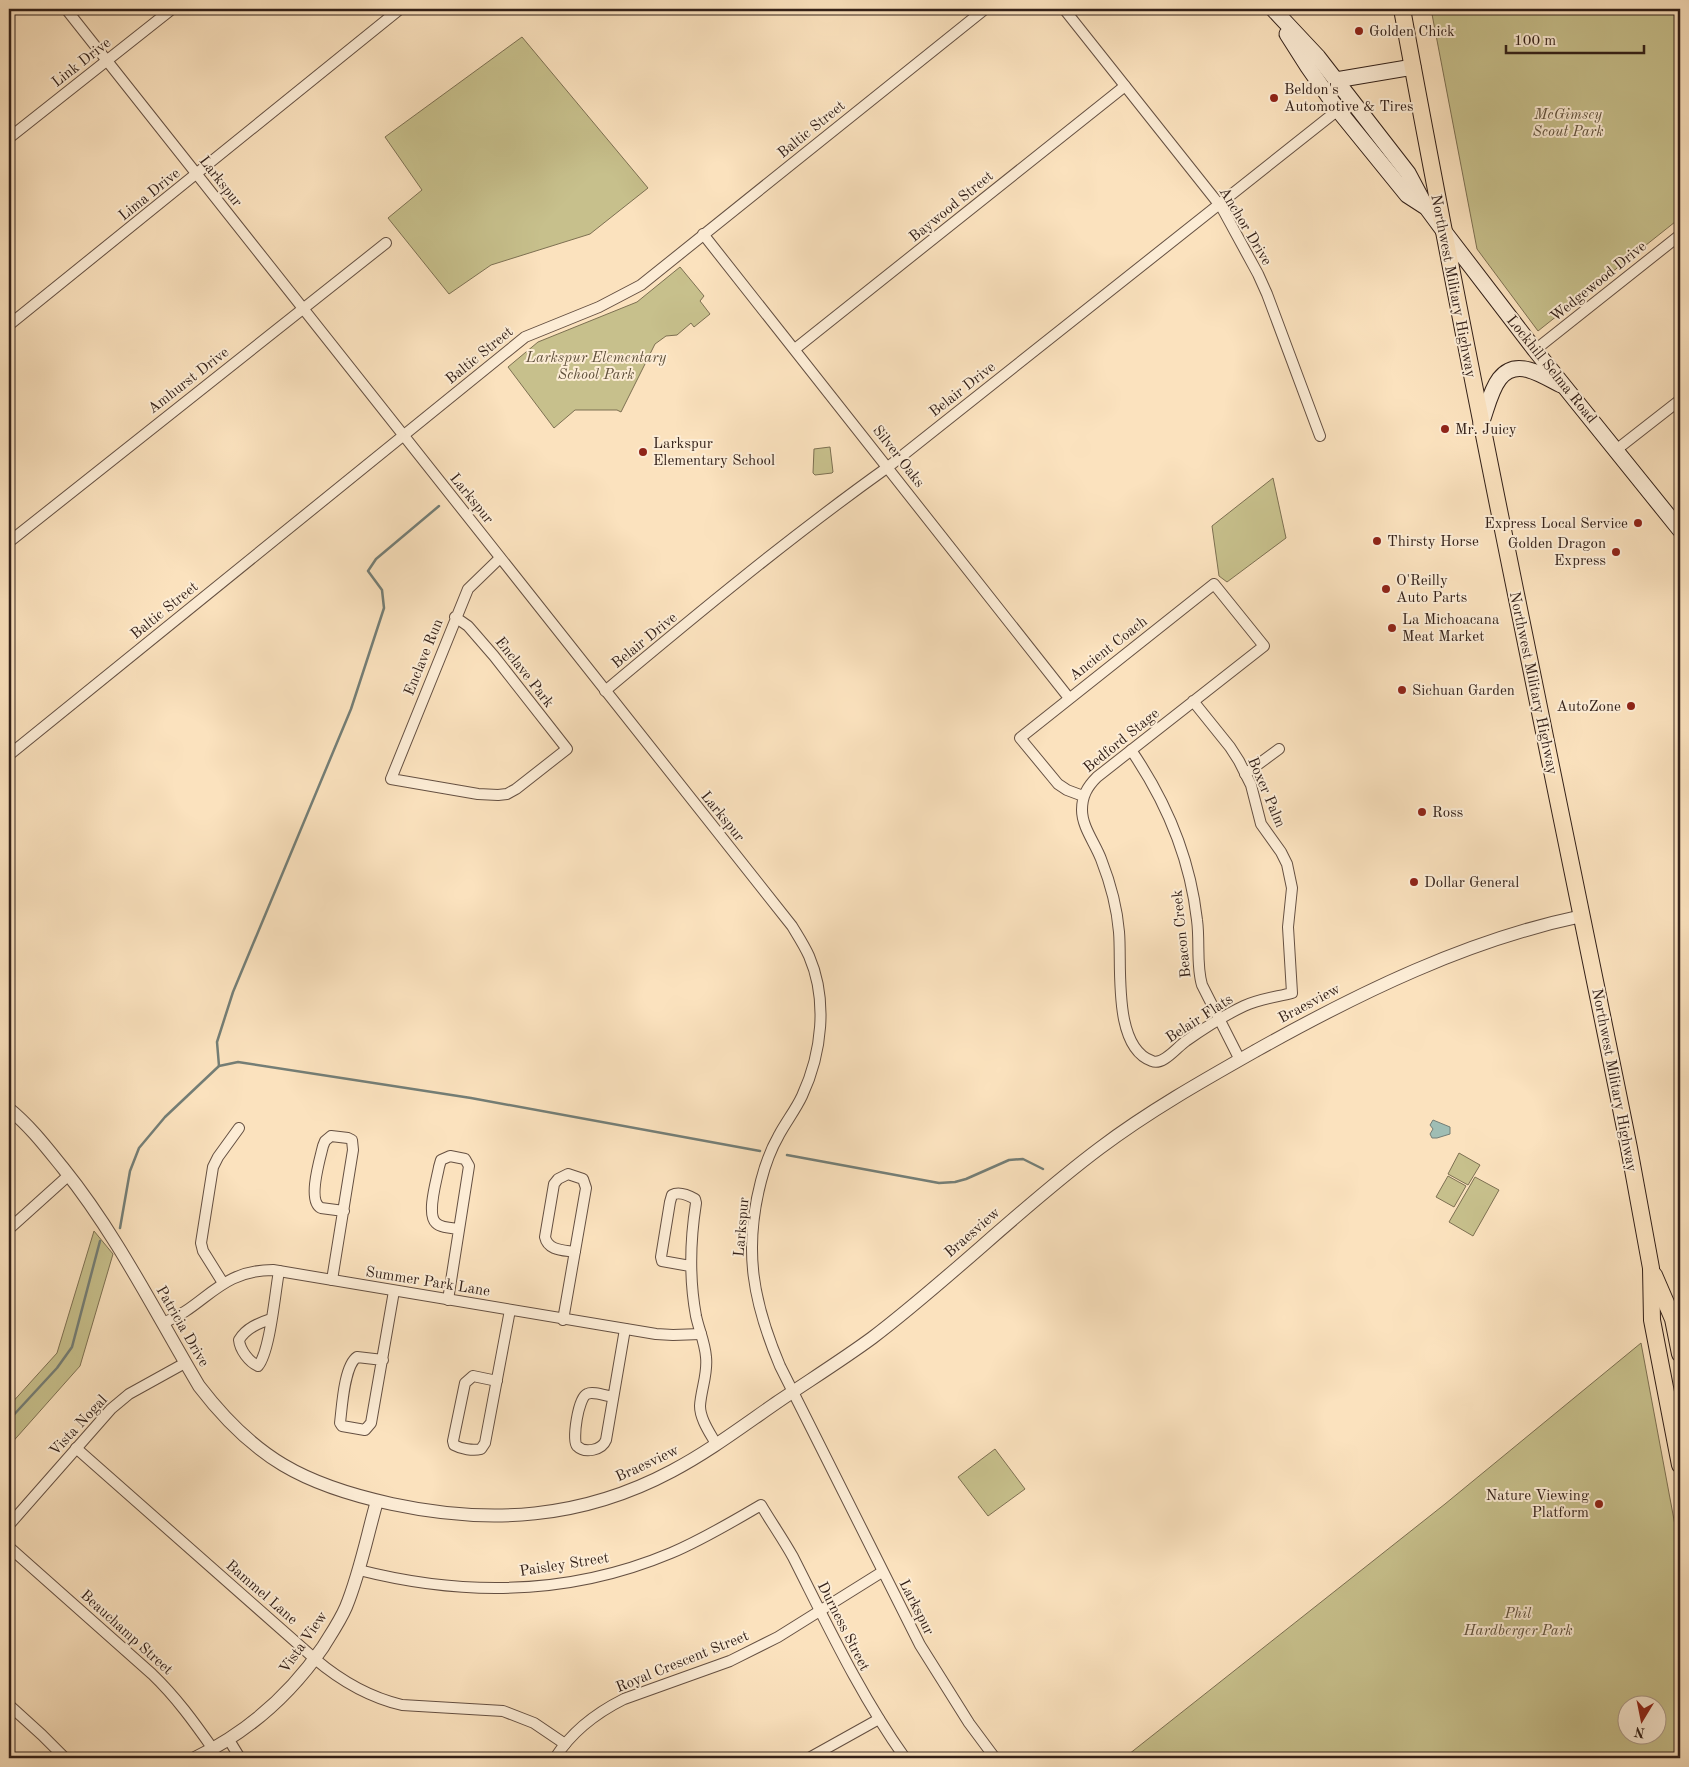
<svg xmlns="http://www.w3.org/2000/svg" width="1689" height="1767" font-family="'Old Standard TT',serif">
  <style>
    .green { fill: #c7c08c; stroke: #7d7052; fill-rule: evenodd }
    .water { fill: #9fbdb4; stroke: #747e76 }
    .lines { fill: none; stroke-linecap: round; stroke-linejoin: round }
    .stream { stroke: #747e76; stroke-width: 2.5 }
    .minor-casing { stroke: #655042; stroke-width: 12 }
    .tertiary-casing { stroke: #655042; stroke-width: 14 }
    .secondary-casing { stroke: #332018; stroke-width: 17 }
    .primary-casing { stroke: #332018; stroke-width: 18 }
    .minor { stroke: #fcecd5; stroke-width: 10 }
    .tertiary { stroke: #fcecd5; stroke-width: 12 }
    .secondary { stroke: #fcecd5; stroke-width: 15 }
    .primary { stroke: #fbe2be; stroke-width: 16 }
    .poi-dot { fill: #8f2418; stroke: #fcecd5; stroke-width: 2 }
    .labels { text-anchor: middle; stroke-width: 4; stroke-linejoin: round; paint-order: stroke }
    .poi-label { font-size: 15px; fill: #332018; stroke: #fcecd5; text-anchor: start }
    .street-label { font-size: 15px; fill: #332018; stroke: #fcecd5 }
    .park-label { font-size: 15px; font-style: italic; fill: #5f503b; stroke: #fcecd5 }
  </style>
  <rect width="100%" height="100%" fill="#fbe2be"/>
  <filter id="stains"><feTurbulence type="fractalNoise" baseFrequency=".004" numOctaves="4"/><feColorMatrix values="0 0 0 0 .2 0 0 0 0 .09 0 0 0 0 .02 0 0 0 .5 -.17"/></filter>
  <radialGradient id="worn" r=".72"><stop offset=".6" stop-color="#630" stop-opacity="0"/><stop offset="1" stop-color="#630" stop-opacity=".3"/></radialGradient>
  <g class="green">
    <polygon points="1431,9 1680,9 1680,218 1538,331 1477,249"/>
    <polygon points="522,37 648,188 590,234 491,265 449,294 388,218 422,190 385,137"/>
    <polygon points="680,267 704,296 700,301 710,314 694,327 691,323 677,335 666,336 655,344 621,412 617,410 575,410 554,428 508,367 538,342 637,302"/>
    <polygon points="830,447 833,472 832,473 815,475 813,473 814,449"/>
    <polygon points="1273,478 1286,538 1227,582 1219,576 1212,526"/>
    <polygon points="1459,1153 1480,1165 1468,1185 1448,1174"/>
    <polygon points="1448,1176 1466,1186 1454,1207 1436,1197"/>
    <polygon points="1475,1177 1499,1190 1473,1236 1449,1222"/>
    <polygon points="94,1231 113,1254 80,1366 9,1446 9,1406 57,1353"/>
    <path d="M1641,1343L1680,1552V1758H1124L1445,1504ZM1626,1704H1656V1734H1626Z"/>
    <polygon points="995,1449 1025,1489 988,1516 958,1477"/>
  </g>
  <polygon class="water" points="1433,1120 1450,1127 1450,1134 1437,1138 1432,1138 1430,1134 1433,1129 1430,1125"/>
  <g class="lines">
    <g class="stream">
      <polyline points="219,1066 217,1042 233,992 351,709 384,608 382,590 368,571 376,559 439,506"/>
      <polyline points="787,1155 939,1183 955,1182 966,1179 1009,1160 1023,1159 1043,1169"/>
      <polyline points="120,1228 130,1171 139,1148 165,1117 219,1066 238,1062 471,1098 760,1151"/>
      <polyline points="9,1420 57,1368 72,1347 100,1241"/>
    </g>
    <g class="minor-casing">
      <g id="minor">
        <path d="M66,9L792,926C798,936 804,945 809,956C828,1000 822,1053 802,1096C796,1109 786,1122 779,1135C771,1149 765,1165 761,1181C743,1250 753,1302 780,1366L920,1645L969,1723L995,1758"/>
        <polyline points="1064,9 1222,208 1258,274 1267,294 1320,436"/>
        <polyline points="9,138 172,9"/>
        <polyline points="703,234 1069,698"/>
        <polyline points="9,325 400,9"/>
        <polyline points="795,349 1125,86"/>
        <polyline points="1535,350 1680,235"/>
        <polyline points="1616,450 1680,400"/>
        <polyline points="9,542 386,243"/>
        <polyline points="455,617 468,626 494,656 567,749 516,789 507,794 498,795 478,794 391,779 468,589 500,558"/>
        <path d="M605,691C697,614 790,537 888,467L1338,110"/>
        <path d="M1131,750C1166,801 1190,858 1197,920C1200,942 1196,965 1202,985L1240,1060"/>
        <polyline points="9,755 525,337 599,307 641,285 985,9"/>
        <polyline points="1245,774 1279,749"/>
        <path d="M1083,796L1067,790L1058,784L1020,738L1214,584L1264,646L1097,777C1087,787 1082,796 1082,810C1082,827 1095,843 1101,859C1110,882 1117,907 1119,932C1122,965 1112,1047 1152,1061C1163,1066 1177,1047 1186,1041C1203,1029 1225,1015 1244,1006C1259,999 1276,997 1292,993L1288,927L1292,888L1287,864L1281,852L1261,824L1251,785L1239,761L1230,747L1193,701"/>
        <polyline points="9,1229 69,1175"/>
        <path d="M690,1266L662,1261L661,1257L670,1202L672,1195C679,1191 688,1195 695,1199L696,1203C690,1241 689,1278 696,1316C699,1330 705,1343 706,1357C708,1374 701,1389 700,1406C700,1419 710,1433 716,1444"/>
        <path d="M332,1280L353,1150L352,1140L348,1138L331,1136L325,1141L323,1146C320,1159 307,1201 321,1208L344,1211"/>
        <polyline points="223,1283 203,1251 201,1243 213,1167 218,1157 239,1128"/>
        <path d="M448,1300L469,1166L465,1159L450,1156L441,1160L439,1167C437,1179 426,1214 436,1223C441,1228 452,1228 459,1229"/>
        <path d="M271,1319C259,1323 246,1328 239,1340C240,1350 249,1362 258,1366C270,1352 275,1293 279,1271"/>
        <path d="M563,1320L586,1188L583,1179L568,1174L558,1179L554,1184L545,1237C548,1251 564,1250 575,1252"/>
        <path d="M163,1323C206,1306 219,1270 273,1270L656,1334L673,1335L701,1334"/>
        <path d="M383,1360L357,1357C344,1366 342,1407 340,1423L342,1426L365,1430L371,1423L394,1291"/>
        <path d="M497,1381L473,1376L465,1383L453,1441L454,1445C461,1449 473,1451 481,1449L485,1443L510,1310"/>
        <path d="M613,1397C606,1396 593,1391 587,1394C578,1398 572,1440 577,1446C585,1454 602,1450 606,1440L625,1329"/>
        <path d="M76,1448L315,1659C341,1681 368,1697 402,1705L503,1711L534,1723L565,1744"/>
        <polyline points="9,1525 111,1409 129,1394 185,1363"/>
        <path d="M9,1547L152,1674C176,1697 194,1722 213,1749"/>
        <path d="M359,1570C465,1597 569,1596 671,1553C702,1540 732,1522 761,1505C771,1522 783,1539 793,1557C828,1626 860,1695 905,1758"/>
        <polyline points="9,1705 42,1735 65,1758"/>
        <polyline points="229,1740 240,1758"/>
        <path d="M555,1758C572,1731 596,1713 624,1699L730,1661L778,1637L882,1572"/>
        <polyline points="809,1758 879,1719"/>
      </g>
    </g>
    <g class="tertiary-casing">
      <g id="tertiary">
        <path d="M9,1109C30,1126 46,1147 63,1168C117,1235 155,1312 199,1386C254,1458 304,1485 392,1504C490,1525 582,1519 672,1471C710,1451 744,1425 779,1401C810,1380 842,1360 872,1338C951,1278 1021,1207 1100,1148C1149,1111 1204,1080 1257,1050C1359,993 1467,940 1582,916"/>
        <path d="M195,1758C248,1732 290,1695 323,1647C331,1634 340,1621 346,1607C360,1573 367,1536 377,1501"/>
      </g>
    </g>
    <g class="secondary-casing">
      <g id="secondary">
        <polyline points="1273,9 1318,57 1408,173 1426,207 1443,230 1535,350 1680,530"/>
        <polyline points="1287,34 1308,67 1338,110 1407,195 1424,206"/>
        <polyline points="1336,80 1413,67"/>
        <path d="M1481,424C1490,401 1495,360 1529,370C1540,373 1551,380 1561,385"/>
      </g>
    </g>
    <g class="primary-casing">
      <g id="primary">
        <path d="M1402,9C1472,390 1552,768 1629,1148L1651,1268L1652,1320L1680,1465"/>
        <polyline points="1654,1275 1673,1319 1680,1354"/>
      </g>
    </g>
    <use href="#minor" class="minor"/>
    <use href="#tertiary" class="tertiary"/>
    <use href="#secondary" class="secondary"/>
    <use href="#primary" class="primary"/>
  </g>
  <g class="poi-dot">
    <circle cx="1359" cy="31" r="5"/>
    <circle cx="1274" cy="98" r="5"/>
    <circle cx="1445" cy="429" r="5"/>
    <circle cx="643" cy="452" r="5"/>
    <circle cx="1638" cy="523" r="5"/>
    <circle cx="1377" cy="541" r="5"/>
    <circle cx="1616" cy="552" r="5"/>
    <circle cx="1386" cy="589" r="5"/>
    <circle cx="1392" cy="628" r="5"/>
    <circle cx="1402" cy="690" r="5"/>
    <circle cx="1631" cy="706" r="5"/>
    <circle cx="1422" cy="812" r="5"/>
    <circle cx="1414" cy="882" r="5"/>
    <circle cx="1599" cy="1504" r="5"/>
  </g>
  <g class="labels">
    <g class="poi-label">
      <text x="1369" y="36">Golden Chick</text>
      <text x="1284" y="94">Beldon's<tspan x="1284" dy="17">Automotive &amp; Tires</tspan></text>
      <text x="1455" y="434">Mr. Juicy</text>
      <text x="653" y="448">Larkspur<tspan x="653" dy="17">Elementary School</tspan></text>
      <text x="1628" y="528" text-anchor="end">Express Local Service</text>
      <text x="1387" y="546">Thirsty Horse</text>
      <text x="1606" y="548" text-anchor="end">Golden Dragon<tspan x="1606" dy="17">Express</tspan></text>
      <text x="1396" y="585">O'Reilly<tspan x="1396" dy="17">Auto Parts</tspan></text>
      <text x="1402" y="624">La Michoacana<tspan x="1402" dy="17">Meat Market</tspan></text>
      <text x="1412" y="695">Sichuan Garden</text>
      <text x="1621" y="711" text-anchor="end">AutoZone</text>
      <text x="1432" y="817">Ross</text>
      <text x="1424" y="887">Dollar General</text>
      <text x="1589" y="1500" text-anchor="end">Nature Viewing<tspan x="1589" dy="17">Platform</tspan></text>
    </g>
    <g class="street-label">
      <text transform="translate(81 62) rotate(-38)" y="5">Link Drive</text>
      <text transform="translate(811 129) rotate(-39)" y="5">Baltic Street</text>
      <text transform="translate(221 181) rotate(52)" y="5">Larkspur</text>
      <text transform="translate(149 194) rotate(-39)" y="5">Lima Drive</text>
      <text transform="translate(951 206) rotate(-39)" y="5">Baywood Street</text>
      <text transform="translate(1246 226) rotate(59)" y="5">Anchor Drive</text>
      <text transform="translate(1598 281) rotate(-39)" y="5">Wedgewood Drive</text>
      <text transform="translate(1454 286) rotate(79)" y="5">Northwest Military Highway</text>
      <text transform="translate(479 355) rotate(-39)" y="5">Baltic Street</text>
      <text transform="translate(1552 369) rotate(51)" y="5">Lockhill Selma Road</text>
      <text transform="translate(188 380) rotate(-38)" y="5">Amhurst Drive</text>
      <text transform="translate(962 389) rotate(-38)" y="5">Belair Drive</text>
      <text transform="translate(899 456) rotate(52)" y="5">Silver Oaks</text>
      <text transform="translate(472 498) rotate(51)" y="5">Larkspur</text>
      <text transform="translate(164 610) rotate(-39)" y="5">Baltic Street</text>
      <text transform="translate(644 640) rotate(-39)" y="5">Belair Drive</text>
      <text transform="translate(1108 648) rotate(-38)" y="5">Ancient Coach</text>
      <text transform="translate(423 657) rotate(-68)" y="5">Enclave Run</text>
      <text transform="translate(525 672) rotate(52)" y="5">Enclave Park</text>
      <text transform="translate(1534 683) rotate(78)" y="5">Northwest Military Highway</text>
      <text transform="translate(1121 740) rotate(-39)" y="5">Bedford Stage</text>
      <text transform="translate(1267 792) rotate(67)" y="5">Boxer Palm</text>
      <text transform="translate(723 816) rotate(51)" y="5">Larkspur</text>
      <text transform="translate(1181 934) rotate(-96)" y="5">Beacon Creek</text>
      <text transform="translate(1309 1003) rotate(-28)" y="5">Braesview</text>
      <text transform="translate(1199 1018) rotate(-33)" y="5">Belair Flats</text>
      <text transform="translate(1615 1080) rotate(79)" y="5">Northwest Military Highway</text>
      <text transform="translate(741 1227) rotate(-85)" y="5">Larkspur</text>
      <text transform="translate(972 1232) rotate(-41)" y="5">Braesview</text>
      <text transform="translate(428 1281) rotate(9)" y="5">Summer Park Lane</text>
      <text transform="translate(183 1326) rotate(60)" y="5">Patricia Drive</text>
      <text transform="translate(78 1425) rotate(-47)" y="5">Vista Nogal</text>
      <text transform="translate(647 1463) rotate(-25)" y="5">Braesview</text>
      <text transform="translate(564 1564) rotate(-9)" y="5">Paisley Street</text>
      <text transform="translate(262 1592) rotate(41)" y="5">Bammel Lane</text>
      <text transform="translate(917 1607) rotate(63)" y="5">Larkspur</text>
      <text transform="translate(844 1626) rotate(63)" y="5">Durness Street</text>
      <text transform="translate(127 1632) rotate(42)" y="5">Beauchamp Street</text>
      <text transform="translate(303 1642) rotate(-55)" y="5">Vista View</text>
      <text transform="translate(682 1661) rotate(-22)" y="5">Royal Crescent Street</text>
    </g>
    <g class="park-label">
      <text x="1568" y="119">McGimsey<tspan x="1568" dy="17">Scout Park</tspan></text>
      <text x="596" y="362">Larkspur Elementary<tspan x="596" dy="17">School Park</tspan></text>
      <text x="1518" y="1618">Phil<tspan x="1518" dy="17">Hardberger Park</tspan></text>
    </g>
  </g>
  <rect width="1689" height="1767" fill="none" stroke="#fbe2be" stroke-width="30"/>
  <rect x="10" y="10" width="1669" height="1747" fill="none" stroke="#332018" stroke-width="2.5"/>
  <rect x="15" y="15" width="1659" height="1737" fill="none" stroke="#332018"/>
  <g transform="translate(1642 1720) rotate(190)"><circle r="24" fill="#fcecd5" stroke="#ac9a89"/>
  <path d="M0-4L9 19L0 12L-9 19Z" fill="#8f2418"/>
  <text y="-8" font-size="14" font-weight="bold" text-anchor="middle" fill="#332018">N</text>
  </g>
  <path d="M1506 45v8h138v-8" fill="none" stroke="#332018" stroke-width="2.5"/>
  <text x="1514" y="45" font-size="15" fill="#332018" stroke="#fcecd5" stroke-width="4" paint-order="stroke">100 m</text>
  <rect width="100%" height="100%" filter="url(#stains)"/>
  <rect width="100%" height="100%" fill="url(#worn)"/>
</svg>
